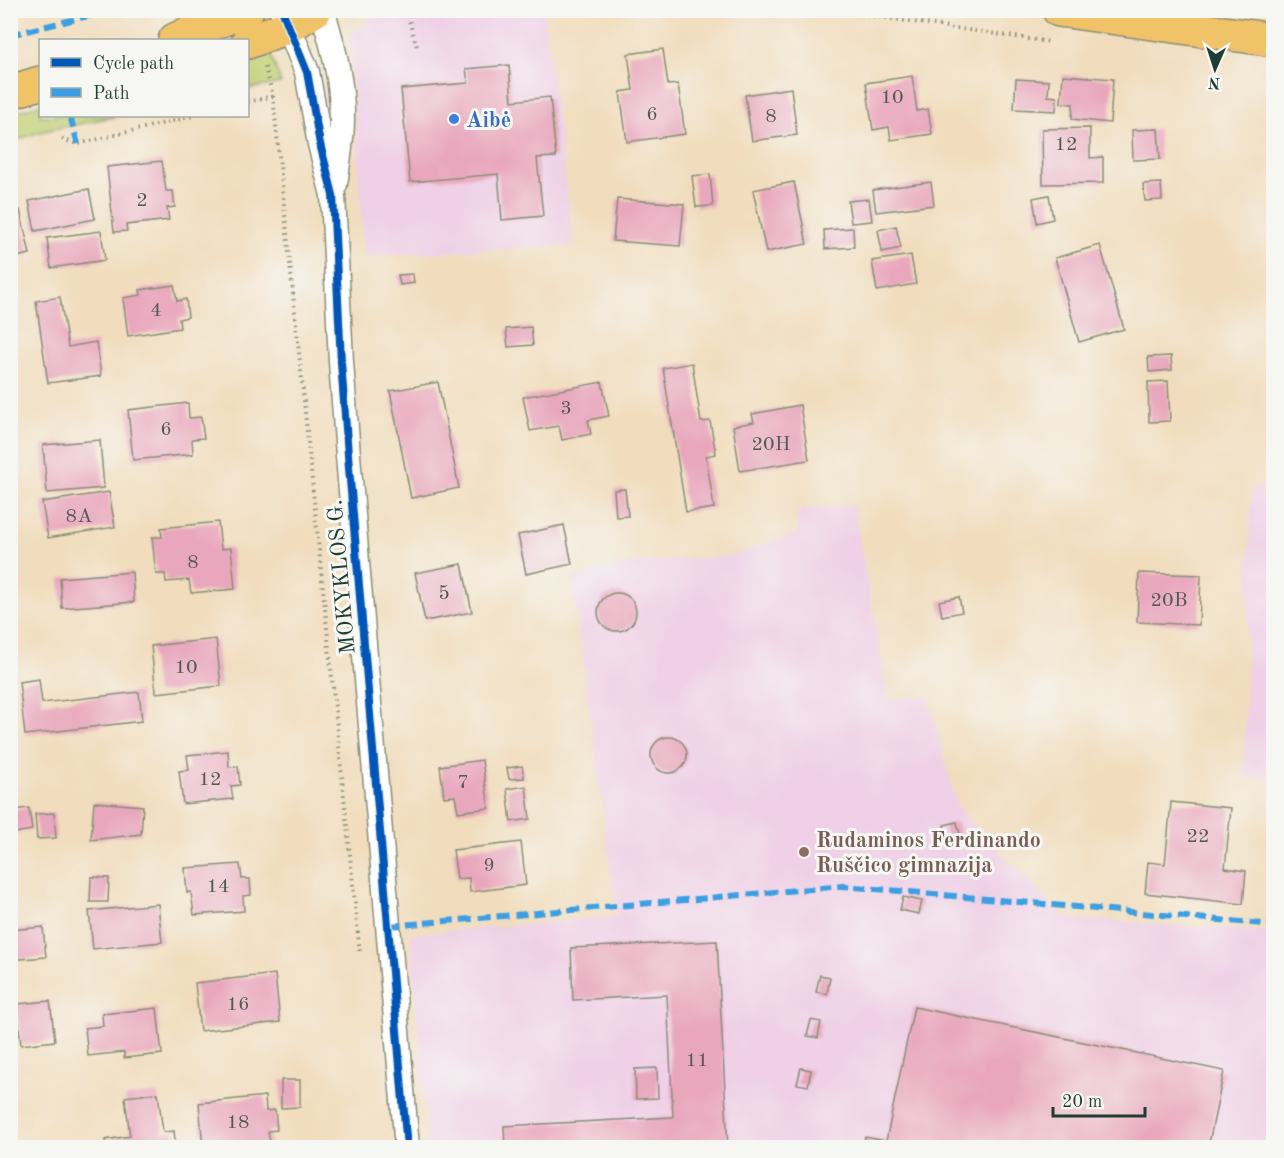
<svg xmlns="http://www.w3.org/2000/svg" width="1284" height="1158" font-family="'Old Standard TT',serif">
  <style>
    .built { fill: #efd0e6 }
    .green { fill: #c0ce70; stroke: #708652; stroke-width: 1.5 }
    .building { fill: #e9a7bd }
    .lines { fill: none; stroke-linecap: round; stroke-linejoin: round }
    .street-casing { stroke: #888d78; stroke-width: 27 }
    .primary-casing { stroke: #888d78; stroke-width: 36 }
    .path { stroke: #888d78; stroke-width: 4; stroke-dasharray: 1.5 4.5; stroke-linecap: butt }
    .street { stroke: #fff; stroke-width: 24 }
    .primary { stroke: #f1c369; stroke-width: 33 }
    .quiet { stroke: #3c9ee2; stroke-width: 6; stroke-dasharray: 12 6; stroke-linecap: butt }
    .cycleway-casing { stroke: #f6f6f2; stroke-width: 11 }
    .cycleway { stroke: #0057b8; stroke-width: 8 }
    .shop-dot { fill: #3f7fe0; stroke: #f6f6f2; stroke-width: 2 }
    .education-dot { fill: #8d6e63; stroke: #f6f6f2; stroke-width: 2 }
    .labels { text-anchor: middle; stroke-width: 6; stroke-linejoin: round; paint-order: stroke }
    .number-label { font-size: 20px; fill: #525856 }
    .shop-label { font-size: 22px; font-weight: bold; fill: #366cbe; stroke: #f6f6f2; text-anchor: start }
    .street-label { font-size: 22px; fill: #1f3d34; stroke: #f6f6f2 }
    .education-label { font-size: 22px; font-weight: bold; fill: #785e54; stroke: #f6f6f2; text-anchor: start }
  </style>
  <rect width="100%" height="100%" fill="#f6f6f2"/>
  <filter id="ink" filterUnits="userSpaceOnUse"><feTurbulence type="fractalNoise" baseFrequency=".0167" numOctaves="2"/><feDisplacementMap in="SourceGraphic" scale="12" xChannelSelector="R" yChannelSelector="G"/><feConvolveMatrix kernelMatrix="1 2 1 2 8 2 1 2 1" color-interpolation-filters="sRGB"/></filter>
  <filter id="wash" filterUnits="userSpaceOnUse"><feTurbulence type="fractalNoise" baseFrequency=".008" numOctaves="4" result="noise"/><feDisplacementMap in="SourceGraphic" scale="24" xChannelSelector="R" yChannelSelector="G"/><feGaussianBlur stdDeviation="1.35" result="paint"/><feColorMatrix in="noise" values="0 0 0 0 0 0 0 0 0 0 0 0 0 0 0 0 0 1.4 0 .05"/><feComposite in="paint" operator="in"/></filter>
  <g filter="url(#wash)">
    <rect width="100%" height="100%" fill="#f1ddbd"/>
    <g class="built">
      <polygon points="375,11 543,11 574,245 364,256 350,37"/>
      <polygon points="1273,481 1273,781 1244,776 1251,490"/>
      <polygon points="853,505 889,700 927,695 958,808 1065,918 1273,932 1273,1147 428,1147 410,934 617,916 572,578 629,563 730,556 798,533 797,510"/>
    </g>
    <g class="green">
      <polygon points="269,50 281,83 248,89 248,55"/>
      <polygon points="40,104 40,116 118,116 39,132 11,142 11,114"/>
    </g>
    <g id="blocks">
      <g class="building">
        <polygon points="663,49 668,85 678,84 685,134 627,142 620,92 633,90 628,54"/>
        <polygon points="509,65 512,101 550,97 556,157 537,158 543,216 502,220 498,174 410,182 401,89 468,83 466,69"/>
        <polygon points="1063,75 1113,79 1110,123 1072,119 1073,104 1061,103"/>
        <polygon points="912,76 917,111 928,109 932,134 891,140 889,127 873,130 866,83"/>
        <polygon points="1016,79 1049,81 1048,96 1057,97 1056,111 1014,109"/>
        <polygon points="791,88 797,135 752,141 745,95"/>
        <polygon points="1090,128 1090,158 1103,157 1103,183 1043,184 1042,129"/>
        <polygon points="1158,129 1160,159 1133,160 1132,130"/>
        <polygon points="162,161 166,191 173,191 175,207 167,208 169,220 126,225 127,231 114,232 107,167"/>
        <polygon points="710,174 713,206 696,207 692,176"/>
        <polygon points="794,182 807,244 766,252 753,190"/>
        <polygon points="931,182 934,205 876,212 873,190"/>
        <polygon points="1161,183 1162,200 1145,201 1143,184"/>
        <polygon points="89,189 95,219 35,231 29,201"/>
        <polygon points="1049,195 1053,219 1037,223 1033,198"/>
        <polygon points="617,199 684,204 680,246 613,241"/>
        <polygon points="869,199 872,221 851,223 848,201"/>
        <polygon points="20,210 30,254 12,258 10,212"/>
        <polygon points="896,226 901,248 882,252 878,230"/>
        <polygon points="853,228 854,247 825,249 824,230"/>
        <polygon points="101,231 105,260 51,268 47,238"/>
        <polygon points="1100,245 1124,329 1079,342 1055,258"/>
        <polygon points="911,255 916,284 877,291 872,261"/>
        <polygon points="413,274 414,283 400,285 398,275"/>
        <polygon points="174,285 177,301 186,299 188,317 179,319 180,328 128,336 123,298 141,295 140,290"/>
        <polygon points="60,297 68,347 96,342 101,376 48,383 36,301"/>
        <polygon points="531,327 533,345 508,347 506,329"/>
        <polygon points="1171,356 1172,370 1149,372 1148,357"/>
        <polygon points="692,363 701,422 710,421 716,454 706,456 714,508 686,512 663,368"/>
        <polygon points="1168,381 1170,421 1149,422 1148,382"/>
        <polygon points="438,382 459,488 411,498 390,391"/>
        <polygon points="602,382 609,416 588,420 591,434 562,440 559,426 530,431 523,397"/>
        <polygon points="188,403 189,418 201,417 204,438 192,439 193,454 133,460 128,410"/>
        <polygon points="800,405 809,460 740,471 733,426 754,422 752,414"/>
        <polygon points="100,440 104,488 47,493 43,445"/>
        <polygon points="625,489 628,516 616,517 614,490"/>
        <polygon points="109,492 115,527 48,538 42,502"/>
        <polygon points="218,522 221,549 231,548 235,589 191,593 189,580 166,582 165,574 156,574 152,537 162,537 161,528"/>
        <polygon points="564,525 572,564 526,574 518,535"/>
        <polygon points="462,564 472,612 425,621 415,573"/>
        <polygon points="132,572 134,602 62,608 60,578"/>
        <polygon points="1139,573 1201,575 1199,625 1137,622"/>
        <circle cx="617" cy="612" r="19"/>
        <polygon points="959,597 962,612 942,616 939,601"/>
        <polygon points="216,639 221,686 156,693 151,646"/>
        <polygon points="39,679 42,703 139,692 142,721 25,735 19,682"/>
        <circle cx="669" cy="755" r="18"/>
        <polygon points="228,751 229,767 238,766 240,785 231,786 233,799 183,804 179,771 189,770 187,755"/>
        <polygon points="482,760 489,808 458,812 455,796 444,797 440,766"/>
        <polygon points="522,766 524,778 509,779 507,768"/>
        <polygon points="526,786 530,819 511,822 507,789"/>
        <polygon points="94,802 143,806 141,834 91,840"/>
        <polygon points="1171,802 1231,808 1225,868 1246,871 1243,904 1145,893 1148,862 1165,864"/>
        <polygon points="29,808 32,830 15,833 12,810"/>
        <polygon points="54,813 56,838 37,839 35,814"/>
        <polygon points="957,822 962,842 949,845 944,825"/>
        <polygon points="521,842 526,885 470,892 469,878 457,879 453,850"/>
        <polygon points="240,864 242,879 250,879 251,895 243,896 244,911 194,915 191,892 187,893 185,868"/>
        <polygon points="91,877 109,878 108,902 90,902"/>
        <polygon points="903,897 922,901 919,914 900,910"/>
        <polygon points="158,904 162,942 93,949 89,911"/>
        <polygon points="43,927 46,957 10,960 10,930"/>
        <polygon points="717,941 728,1148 505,1148 504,1126 673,1117 667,995 573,1000 571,948"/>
        <polygon points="275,974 280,1022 200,1031 195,983"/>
        <polygon points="820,975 830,977 827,994 816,992"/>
        <polygon points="50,1001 55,1041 21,1045 16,1004"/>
        <polygon points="914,1007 1224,1071 1208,1148 862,1148 865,1137 886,1141"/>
        <polygon points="157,1008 162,1054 124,1058 124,1052 88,1056 85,1028 103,1026 102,1014"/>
        <polygon points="811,1020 821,1022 818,1038 807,1036"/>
        <polygon points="657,1068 658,1098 636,1099 635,1069"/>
        <polygon points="801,1068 811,1070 808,1086 797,1084"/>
        <polygon points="281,1080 300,1080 300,1107 281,1108"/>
        <polygon points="158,1093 163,1132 174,1131 176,1148 106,1148 105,1140 130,1136 125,1097"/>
        <polygon points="265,1096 266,1111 275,1110 277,1130 268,1131 270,1143 231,1148 203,1148 199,1103"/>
      </g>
    </g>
  </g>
  <g filter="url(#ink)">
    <use href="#blocks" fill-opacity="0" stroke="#888d78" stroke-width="1.5"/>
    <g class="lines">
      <g class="street-casing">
        <g id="street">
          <polyline points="282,10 307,72 320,144 333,195 341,362 349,468 407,1148"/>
          <path d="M322,10C333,44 343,83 342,119C342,141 338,162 335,184"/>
        </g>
      </g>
      <g class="primary-casing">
        <g id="primary">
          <polyline points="1059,10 1274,40"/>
          <polyline points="175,40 196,30 247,10"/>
          <polyline points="248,42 289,26 315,10"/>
          <polyline points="10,92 40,83"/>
        </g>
      </g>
      <g class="path">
        <polyline points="406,10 417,47"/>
        <polyline points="832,10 1050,42"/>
        <polyline points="265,67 273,96 360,954"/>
        <polyline points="248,102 273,96"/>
        <polyline points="62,139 78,144 193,116"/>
      </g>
      <use href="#street" class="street"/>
      <use href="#primary" class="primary"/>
      <g class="quiet">
        <polyline points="10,35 113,10"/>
        <polyline points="70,116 78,144"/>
        <polyline points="389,926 844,886 1274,925"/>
      </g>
      <g class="cycleway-casing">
        <polyline id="cycleway" points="282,10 307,72 320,144 333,195 341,362 349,468 407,1148"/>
      </g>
      <use href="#cycleway" class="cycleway"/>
    </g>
  </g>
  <circle class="shop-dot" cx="454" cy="119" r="6"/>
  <circle class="education-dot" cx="804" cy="852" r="6"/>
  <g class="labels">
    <g class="number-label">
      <text x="892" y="103">10</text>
      <text x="652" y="120">6</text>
      <text x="771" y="122">8</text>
      <text x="1066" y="150">12</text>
      <text x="142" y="206">2</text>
      <text x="156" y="316">4</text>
      <text x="566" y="414">3</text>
      <text x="166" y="435">6</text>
      <text x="771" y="450">20H</text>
      <text x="79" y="522">8A</text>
      <text x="193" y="568">8</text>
      <text x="444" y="599">5</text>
      <text x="1169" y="606">20B</text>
      <text x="186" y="673">10</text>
      <text x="210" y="785">12</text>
      <text x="463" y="788">7</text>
      <text x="1198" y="842">22</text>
      <text x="489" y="871">9</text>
      <text x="218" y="892">14</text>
      <text x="238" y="1010">16</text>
      <text x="697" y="1066">11</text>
      <text x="238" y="1128">18</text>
    </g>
    <g class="shop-label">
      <text x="466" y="127">Aibė</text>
    </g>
    <g class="street-label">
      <text transform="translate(340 577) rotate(-95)" y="8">MOKYKLOS G.</text>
    </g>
    <g class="education-label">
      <text x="816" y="847">Rudaminos Ferdinando<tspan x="816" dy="25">Ruščico gimnazija</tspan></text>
    </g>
  </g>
  <rect width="1284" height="1158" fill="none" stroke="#f6f6f2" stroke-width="36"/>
  <rect x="39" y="39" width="210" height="78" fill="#f6f6f2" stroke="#a0aca6" stroke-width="1.5"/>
  <rect x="51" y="58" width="30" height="9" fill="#0057b8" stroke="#a0aca6" stroke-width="1.5"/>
  <text x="93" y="69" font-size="18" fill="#1f3d34">Cycle path</text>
  <rect x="51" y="88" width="30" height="9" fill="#3c9ee2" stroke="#a0aca6" stroke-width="1.5"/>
  <text x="93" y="99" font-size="18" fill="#1f3d34">Path</text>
  <g transform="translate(1215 69) rotate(183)" stroke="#f6f6f2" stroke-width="4.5" paint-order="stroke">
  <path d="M0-4.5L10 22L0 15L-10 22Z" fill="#1f3d34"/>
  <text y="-9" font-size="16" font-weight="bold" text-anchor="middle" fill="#1f3d34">N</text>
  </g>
  <path d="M1053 1107v9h92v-9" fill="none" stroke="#1f3d34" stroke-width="3"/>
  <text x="1062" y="1107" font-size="18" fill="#1f3d34" stroke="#f6f6f2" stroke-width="4.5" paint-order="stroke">20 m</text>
</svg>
